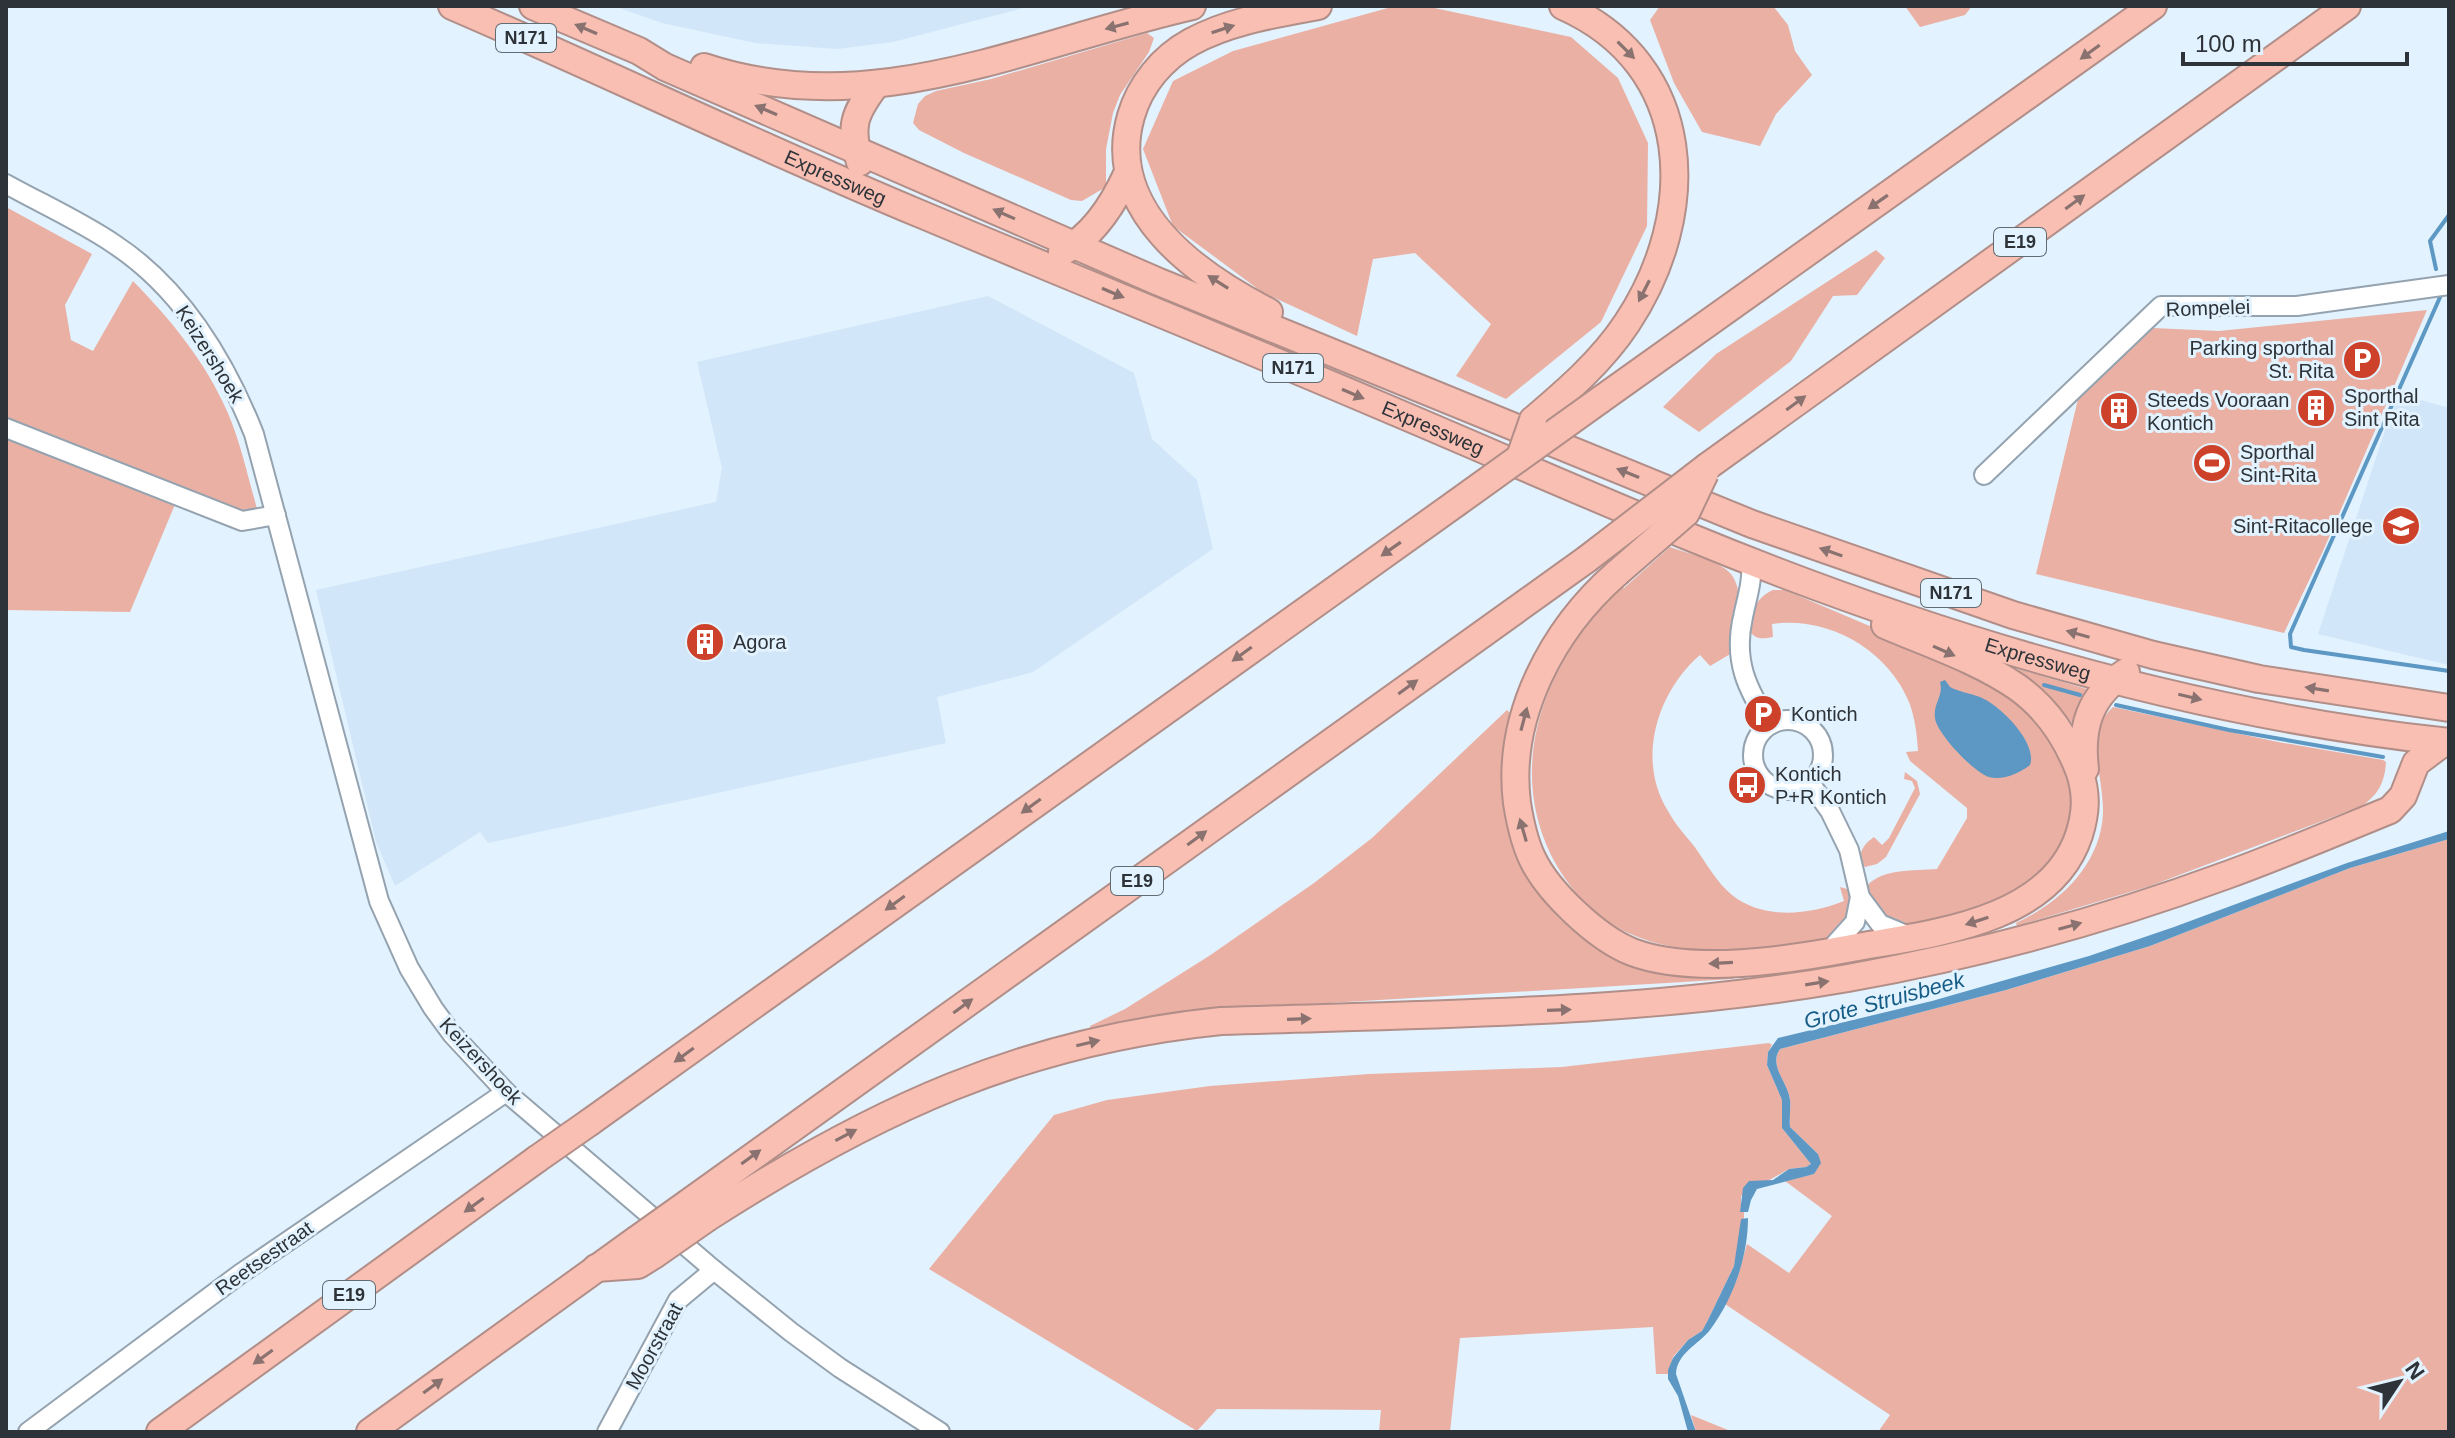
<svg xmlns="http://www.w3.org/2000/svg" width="2455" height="1438" font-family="Helvetica,sans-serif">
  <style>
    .built { fill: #d1e6f8 }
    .green { fill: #eab0a4 }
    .water { fill: #5c98c3 }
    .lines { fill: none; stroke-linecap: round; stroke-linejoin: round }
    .stream { stroke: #5c98c3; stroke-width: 4 }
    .minor-casing { stroke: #94a3af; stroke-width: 22 }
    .highway-casing { stroke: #b28e88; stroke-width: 30 }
    .minor { stroke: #fff; stroke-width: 18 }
    .highway { stroke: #f9bfb3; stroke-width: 26 }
    .highway-bridge-casing { stroke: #b28e88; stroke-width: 30; stroke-linecap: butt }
    .highway-bridge { stroke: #f9bfb3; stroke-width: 26 }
    .oneway { fill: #89726f }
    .labels { text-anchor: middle; stroke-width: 6; stroke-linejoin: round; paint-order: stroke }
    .shield { fill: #e2f2fe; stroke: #636c73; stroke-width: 2 }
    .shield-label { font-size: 18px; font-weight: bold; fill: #2d3338 }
    .street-label { font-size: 20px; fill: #2d3338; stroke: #e2f2fe }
    .poi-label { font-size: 20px; fill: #2d3338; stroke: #e2f2fe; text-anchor: start }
    .water-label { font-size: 22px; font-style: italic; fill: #155c86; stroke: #e2f2fe }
  </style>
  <rect width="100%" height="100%" fill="#e2f2fe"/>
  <g class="built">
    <polygon points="614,6 1031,6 893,42 837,49 755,43 662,23"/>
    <polygon points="988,296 1134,373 1152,439 1197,480 1213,549 1033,672 937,697 946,743 488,843 480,832 395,886 376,842 316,590 716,502 722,468 697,362"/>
    <polygon points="2400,394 2449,408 2449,665 2318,634 2389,418"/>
  </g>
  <g class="green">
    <polygon points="1395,6 1425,6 1571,37 1618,78 1648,143 1647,226 1601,322 1506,399 1456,376 1491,324 1415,253 1373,259 1357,336 1262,292 1173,226 1143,149 1173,81 1233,51"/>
    <polygon points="1660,6 1773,6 1788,25 1795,51 1812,75 1776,114 1760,146 1702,132 1674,83 1650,20"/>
    <polygon points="1905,6 1972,6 1965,15 1920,27"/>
    <polygon points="1147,33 1154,38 1149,52 1120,95 1113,113 1106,149 1106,187 1082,201 1071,200 964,153 919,130 913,123 918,104 925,96 936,91 991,79"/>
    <path d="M6,207L92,254L65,305L71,340L93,351L133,281C171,320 205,361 227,411C241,443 248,478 258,512L214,506L6,423Z"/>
    <polygon points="1876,250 1885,258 1857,295 1833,296 1791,361 1699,432 1663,407 1716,354"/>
    <polygon points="2427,310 2323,551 2284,633 2036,574 2079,395 2139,333 2153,328 2219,331"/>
    <polygon points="6,436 176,502 130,612 6,610"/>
    <path d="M1670,547C1687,553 1709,558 1724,568C1750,584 1735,629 1732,653L1710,666L1700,655C1657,692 1636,760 1668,811C1675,824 1685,835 1694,846C1705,861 1717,883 1732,895C1763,920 1809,915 1844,901L1840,887L1847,889L1853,899C1841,948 1812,944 1769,948C1722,953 1670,953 1626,932C1593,916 1567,887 1551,855C1504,759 1550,656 1621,586L1624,588Z"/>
    <path d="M1773,590H1785L1966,667L2024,701L2071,763L2075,818L2050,868L2002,901L1911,927C1889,923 1870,910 1867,886C1882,868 1915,871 1937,869L1967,818V808L1910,761L1906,752L1918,751C1917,734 1915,718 1909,702C1887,649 1828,616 1772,624L1773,637C1761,639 1755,640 1748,629C1753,611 1755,598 1773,590Z"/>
    <polygon points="2018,669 2090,690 2072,723 2048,695 2017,671"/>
    <path d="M2113,707L2278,742L2383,760L2386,762C2385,782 2378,795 2362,806L2150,886L2017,926L2016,923C2060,903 2101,864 2103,813C2104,780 2084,732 2113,707Z"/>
    <path d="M1507,710L1510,713C1507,736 1500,762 1501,786C1504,858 1551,932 1619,957C1655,971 1696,972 1734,976L1733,979L1229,1009L1139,1019L1091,1031L1090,1026L1125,1009L1209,956L1314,883L1372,838Z"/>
    <path d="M1905,772L1917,781L1920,794L1886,857L1877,864L1865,867C1855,857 1863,844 1874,837L1882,845L1889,838L1915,788L1912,781L1904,779Z"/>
    <path d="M2449,839V1432H1878L1890,1415L1725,1304L1737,1279L1747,1244L1789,1273L1832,1216L1785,1181L1814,1174L1818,1154L1790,1127C1789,1118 1791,1109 1790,1100C1788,1082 1768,1067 1780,1049L2006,990L2150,946L2350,868Z"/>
    <polygon points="1769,1043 1772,1045 1768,1052 1767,1065 1782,1100 1782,1128 1811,1164 1806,1167 1789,1169 1741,1196 1741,1212 1744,1212 1744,1219 1734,1266 1708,1320 1702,1331 1688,1340 1673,1357 1668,1374 1656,1374 1653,1327 1460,1338 1450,1432 1379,1432 1381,1410 1217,1409 1197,1431 929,1269 1054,1115 1107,1100 1210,1086 1369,1074 1562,1067"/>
    <polygon points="1691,1415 1733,1432 1696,1432"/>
  </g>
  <g class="water">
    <path d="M1945,680L1950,687C1959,692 1970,693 1980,697C2000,705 2038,743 2030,765C2020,773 2002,781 1989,777C1973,772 1936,732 1935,718C1933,703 1944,696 1940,682Z"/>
    <path d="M2449,831V839L2350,868L2150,946L2006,990L1780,1049C1768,1066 1788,1082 1790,1100C1791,1109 1789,1118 1790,1127L1818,1154L1821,1163L1814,1174L1757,1189L1751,1200L1748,1212H1740L1743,1188L1749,1181L1773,1180L1789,1169L1806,1167L1811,1164L1782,1128V1100L1767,1065L1768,1052L1778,1038L1932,1001L2089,956L2174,927L2347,863Z"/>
    <path d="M1748,1218C1748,1257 1733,1299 1710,1330C1698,1345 1677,1353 1676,1374L1696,1432H1688L1678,1396L1668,1379V1370L1673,1358L1688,1340L1702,1331L1708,1320L1734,1266L1741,1219Z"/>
  </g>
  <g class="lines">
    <g class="stream">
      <polyline points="2436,269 2430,241 2449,215"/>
      <polyline points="2441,295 2290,634 2291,647 2304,650 2449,671"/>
      <polyline points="2044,685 2080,695"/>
      <polyline points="2116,705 2229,730 2383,757"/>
    </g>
    <g class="minor-casing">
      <g id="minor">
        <path d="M6,184C42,204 80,221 114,244C181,288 225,361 254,434L379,901L409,968L433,1008L452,1034L506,1092L714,1270L791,1332L840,1368L940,1432"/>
        <polyline points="6,428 242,521 276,515"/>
        <polyline points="1984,475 2161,306 2297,306 2449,285"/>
        <path d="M1751,560C1753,581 1747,597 1743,617C1733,661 1747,689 1770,725"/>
        <circle cx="1788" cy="755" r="35"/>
        <polyline points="1810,783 1830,811 1849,850 1860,897 1880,924 1911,937"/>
        <polyline points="1828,952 1855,922 1860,897"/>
        <polyline points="28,1432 240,1274 506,1092"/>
        <polyline points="607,1432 678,1300 714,1270"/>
      </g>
    </g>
    <g class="highway-casing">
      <g id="highway">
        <path id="s1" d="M452,6C610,74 764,149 923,215C1075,279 1227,340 1379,405C1481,448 1582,493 1685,535C1927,635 2188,714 2449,742"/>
        <polyline points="533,6 639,51 665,67 1159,282 1752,524 2013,615 2153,655 2259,679 2449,708"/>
        <path d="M704,67C873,123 1029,43 1192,6"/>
        <path d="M860,162C849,127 854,114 875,86"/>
        <path d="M1062,252C1094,236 1114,203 1128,172"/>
        <path d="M1269,312C1197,275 1104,210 1131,116C1140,85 1162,58 1191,42C1229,21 1275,14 1318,6"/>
        <polyline points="1600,400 2153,6"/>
        <path d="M1533,420C1567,391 1602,361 1627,323C1700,213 1696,65 1563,6"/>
        <polyline points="1708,466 2347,6"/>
        <path d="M1617,573C1553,629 1506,716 1517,803C1520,822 1524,841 1532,858C1548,892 1597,938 1632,952C1693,975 1789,960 1852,948C1929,934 2050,923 2079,835C2086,813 2087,795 2080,773C2067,738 2048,709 2017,687C1978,660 1929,644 1885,625"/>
        <path d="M2085,769C2080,728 2089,696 2126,672"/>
        <polyline points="590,1122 1455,504"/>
        <polyline points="688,1203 1587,559"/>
        <path d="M707,1218C873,1111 1022,1041 1221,1021C1430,1014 1641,1014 1848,978C1977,955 2105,920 2227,875C2282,855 2336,832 2390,810L2403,796L2416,763L2444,742"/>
        <polyline points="596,1268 638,1265 654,1255"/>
        <polyline points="160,1432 537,1159"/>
        <polyline points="370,1432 636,1240"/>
      </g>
    </g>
    <use href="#minor" class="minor"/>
    <use href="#highway" class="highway"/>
    <g class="highway-bridge-casing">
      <g id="highway-bridge">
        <polyline points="1520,457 1533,420"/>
        <polyline points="1455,504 1600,400"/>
        <polyline points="1587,559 1708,466"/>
        <polyline points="1617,573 1686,513 1705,473"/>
        <polyline points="537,1159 590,1122"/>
        <polyline points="636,1240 688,1203"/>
        <polyline points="654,1255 707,1218"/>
      </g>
    </g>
    <use href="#highway-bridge" class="highway-bridge"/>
  </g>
  <defs><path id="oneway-solid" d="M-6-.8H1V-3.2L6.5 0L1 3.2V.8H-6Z" transform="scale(2)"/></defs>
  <g class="oneway">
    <use href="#oneway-solid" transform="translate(1117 26) rotate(165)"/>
    <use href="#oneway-solid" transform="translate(586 29) rotate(-157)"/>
    <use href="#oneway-solid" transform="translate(1223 29) rotate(-18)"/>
    <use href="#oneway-solid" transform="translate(1626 50) rotate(45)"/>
    <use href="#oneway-solid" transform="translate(2090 52) rotate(144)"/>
    <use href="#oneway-solid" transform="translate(766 110) rotate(-157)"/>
    <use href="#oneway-solid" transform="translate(1878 202) rotate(145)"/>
    <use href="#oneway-solid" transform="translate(2075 202) rotate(-36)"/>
    <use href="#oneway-solid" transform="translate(1004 214) rotate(-156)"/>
    <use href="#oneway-solid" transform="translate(1218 282) rotate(-148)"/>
    <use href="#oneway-solid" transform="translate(1644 291) rotate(117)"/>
    <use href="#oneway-solid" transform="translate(1113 293) rotate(23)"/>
    <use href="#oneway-solid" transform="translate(1353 394) rotate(23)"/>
    <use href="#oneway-solid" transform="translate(1796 403) rotate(-36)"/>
    <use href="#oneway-solid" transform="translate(1628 473) rotate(-158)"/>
    <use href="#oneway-solid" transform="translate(1391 549) rotate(145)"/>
    <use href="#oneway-solid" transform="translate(1831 552) rotate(-161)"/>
    <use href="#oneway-solid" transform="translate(2078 634) rotate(-164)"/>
    <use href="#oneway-solid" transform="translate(1944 651) rotate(24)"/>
    <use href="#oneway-solid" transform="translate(1242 654) rotate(144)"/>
    <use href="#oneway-solid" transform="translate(1408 687) rotate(-36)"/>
    <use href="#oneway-solid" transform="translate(2317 689) rotate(-171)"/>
    <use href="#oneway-solid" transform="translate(2190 697) rotate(13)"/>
    <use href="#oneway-solid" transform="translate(1524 719) rotate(-75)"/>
    <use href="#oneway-solid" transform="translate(1031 806) rotate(144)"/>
    <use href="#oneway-solid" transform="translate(1523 830) rotate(-106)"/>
    <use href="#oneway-solid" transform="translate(1197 838) rotate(-36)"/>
    <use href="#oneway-solid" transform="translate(895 903) rotate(144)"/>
    <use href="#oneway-solid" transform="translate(1977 921) rotate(162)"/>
    <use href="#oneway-solid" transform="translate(2070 926) rotate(-16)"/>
    <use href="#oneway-solid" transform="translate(1721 963) rotate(177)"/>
    <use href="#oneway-solid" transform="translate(1817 983) rotate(-9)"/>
    <use href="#oneway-solid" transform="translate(963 1006) rotate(-36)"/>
    <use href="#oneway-solid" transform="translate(1559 1010) rotate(-2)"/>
    <use href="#oneway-solid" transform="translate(1299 1019) rotate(-2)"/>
    <use href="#oneway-solid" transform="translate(1088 1043) rotate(-13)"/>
    <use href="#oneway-solid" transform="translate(684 1055) rotate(144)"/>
    <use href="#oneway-solid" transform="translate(846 1135) rotate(-28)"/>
    <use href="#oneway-solid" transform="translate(751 1157) rotate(-36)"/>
    <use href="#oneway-solid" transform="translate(474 1205) rotate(144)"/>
    <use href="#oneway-solid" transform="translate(263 1357) rotate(144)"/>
    <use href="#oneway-solid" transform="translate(433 1386) rotate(-36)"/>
  </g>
  <defs>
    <g id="parking-disc" transform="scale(2)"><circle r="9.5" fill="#cd412a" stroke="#e2f2fe"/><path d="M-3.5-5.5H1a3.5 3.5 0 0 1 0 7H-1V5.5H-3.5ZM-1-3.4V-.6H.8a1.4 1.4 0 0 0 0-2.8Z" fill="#fff"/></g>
    <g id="building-disc" transform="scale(2)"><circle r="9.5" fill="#cd412a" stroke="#e2f2fe"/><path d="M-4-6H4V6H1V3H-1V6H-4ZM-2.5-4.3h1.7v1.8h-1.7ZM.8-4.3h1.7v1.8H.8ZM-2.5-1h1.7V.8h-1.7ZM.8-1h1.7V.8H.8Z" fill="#fff"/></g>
    <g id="stadium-disc" transform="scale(2)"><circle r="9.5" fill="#cd412a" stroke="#e2f2fe"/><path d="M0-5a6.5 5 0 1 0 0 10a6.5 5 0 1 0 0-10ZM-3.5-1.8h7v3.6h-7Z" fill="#fff"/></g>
    <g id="school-disc" transform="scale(2)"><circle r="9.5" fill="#cd412a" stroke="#e2f2fe"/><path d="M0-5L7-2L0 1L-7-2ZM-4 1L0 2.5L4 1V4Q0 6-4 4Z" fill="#fff"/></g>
    <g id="bus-disc" transform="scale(2)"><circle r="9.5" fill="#cd412a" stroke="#e2f2fe"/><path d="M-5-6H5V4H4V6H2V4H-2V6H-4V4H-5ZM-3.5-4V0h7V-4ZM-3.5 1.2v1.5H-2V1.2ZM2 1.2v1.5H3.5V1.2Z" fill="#fff"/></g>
  </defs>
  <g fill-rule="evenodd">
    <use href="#parking-disc" x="2362" y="360"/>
    <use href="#building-disc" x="2316" y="408"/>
    <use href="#building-disc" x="2119" y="411"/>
    <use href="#stadium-disc" x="2212" y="463"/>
    <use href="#school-disc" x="2401" y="526"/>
    <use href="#building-disc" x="705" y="642"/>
    <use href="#parking-disc" x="1763" y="714"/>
    <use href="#bus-disc" x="1747" y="785"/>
  </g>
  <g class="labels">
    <g class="shield">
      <rect x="496" y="24" width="60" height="28" rx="6"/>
      <rect x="1994" y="228" width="52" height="28" rx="6"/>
      <rect x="1263" y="354" width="60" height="28" rx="6"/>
      <rect x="1921" y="579" width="60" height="28" rx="6"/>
      <rect x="1111" y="867" width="52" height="28" rx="6"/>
      <rect x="323" y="1281" width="52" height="28" rx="6"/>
    </g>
    <g class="shield-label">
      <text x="526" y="44">N171</text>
      <text x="2020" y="248">E19</text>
      <text x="1293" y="374">N171</text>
      <text x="1951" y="599">N171</text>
      <text x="1137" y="887">E19</text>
      <text x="349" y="1301">E19</text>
    </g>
    <g class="street-label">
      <text dy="7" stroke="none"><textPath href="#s1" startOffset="420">Expressweg</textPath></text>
      <text transform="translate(2208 308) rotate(-2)" y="7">Rompelei</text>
      <text transform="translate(210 354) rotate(58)" y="7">Keizershoek</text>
      <text dy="7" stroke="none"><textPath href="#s1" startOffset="1068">Expressweg</textPath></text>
      <text dy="7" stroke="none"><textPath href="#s1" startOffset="1716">Expressweg</textPath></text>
      <text transform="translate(481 1061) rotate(47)" y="7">Keizershoek</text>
      <text transform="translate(264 1258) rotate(-35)" y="7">Reetsestraat</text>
      <text transform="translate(654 1346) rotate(-61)" y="7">Moorstraat</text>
    </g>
    <g class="poi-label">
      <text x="2334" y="355" text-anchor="end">Parking sporthal<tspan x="2334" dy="23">St. Rita</tspan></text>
      <text x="2344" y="403">Sporthal<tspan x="2344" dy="23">Sint Rita</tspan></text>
      <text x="2147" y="407">Steeds Vooraan<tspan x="2147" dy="23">Kontich</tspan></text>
      <text x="2240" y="459">Sporthal<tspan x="2240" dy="23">Sint-Rita</tspan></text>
      <text x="2373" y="533" text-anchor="end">Sint-Ritacollege</text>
      <text x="733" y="649">Agora</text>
      <text x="1791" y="721">Kontich</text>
      <text x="1775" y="781">Kontich<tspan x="1775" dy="23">P+R Kontich</tspan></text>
    </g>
    <g class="water-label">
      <text transform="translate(1884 1000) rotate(-15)" y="8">Grote Struisbeek</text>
    </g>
  </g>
  <rect width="2455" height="1438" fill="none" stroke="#2d3338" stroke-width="16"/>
  <g transform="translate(2399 1382) rotate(55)" stroke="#e2f2fe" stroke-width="6" paint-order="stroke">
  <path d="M0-6L14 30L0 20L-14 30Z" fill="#2d3338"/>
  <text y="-12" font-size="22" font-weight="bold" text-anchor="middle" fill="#2d3338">N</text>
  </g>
  <path d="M2183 52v12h224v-12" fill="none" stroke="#2d3338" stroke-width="4"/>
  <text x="2195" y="52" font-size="24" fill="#2d3338" stroke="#e2f2fe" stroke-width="6" paint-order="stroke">100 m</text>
</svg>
